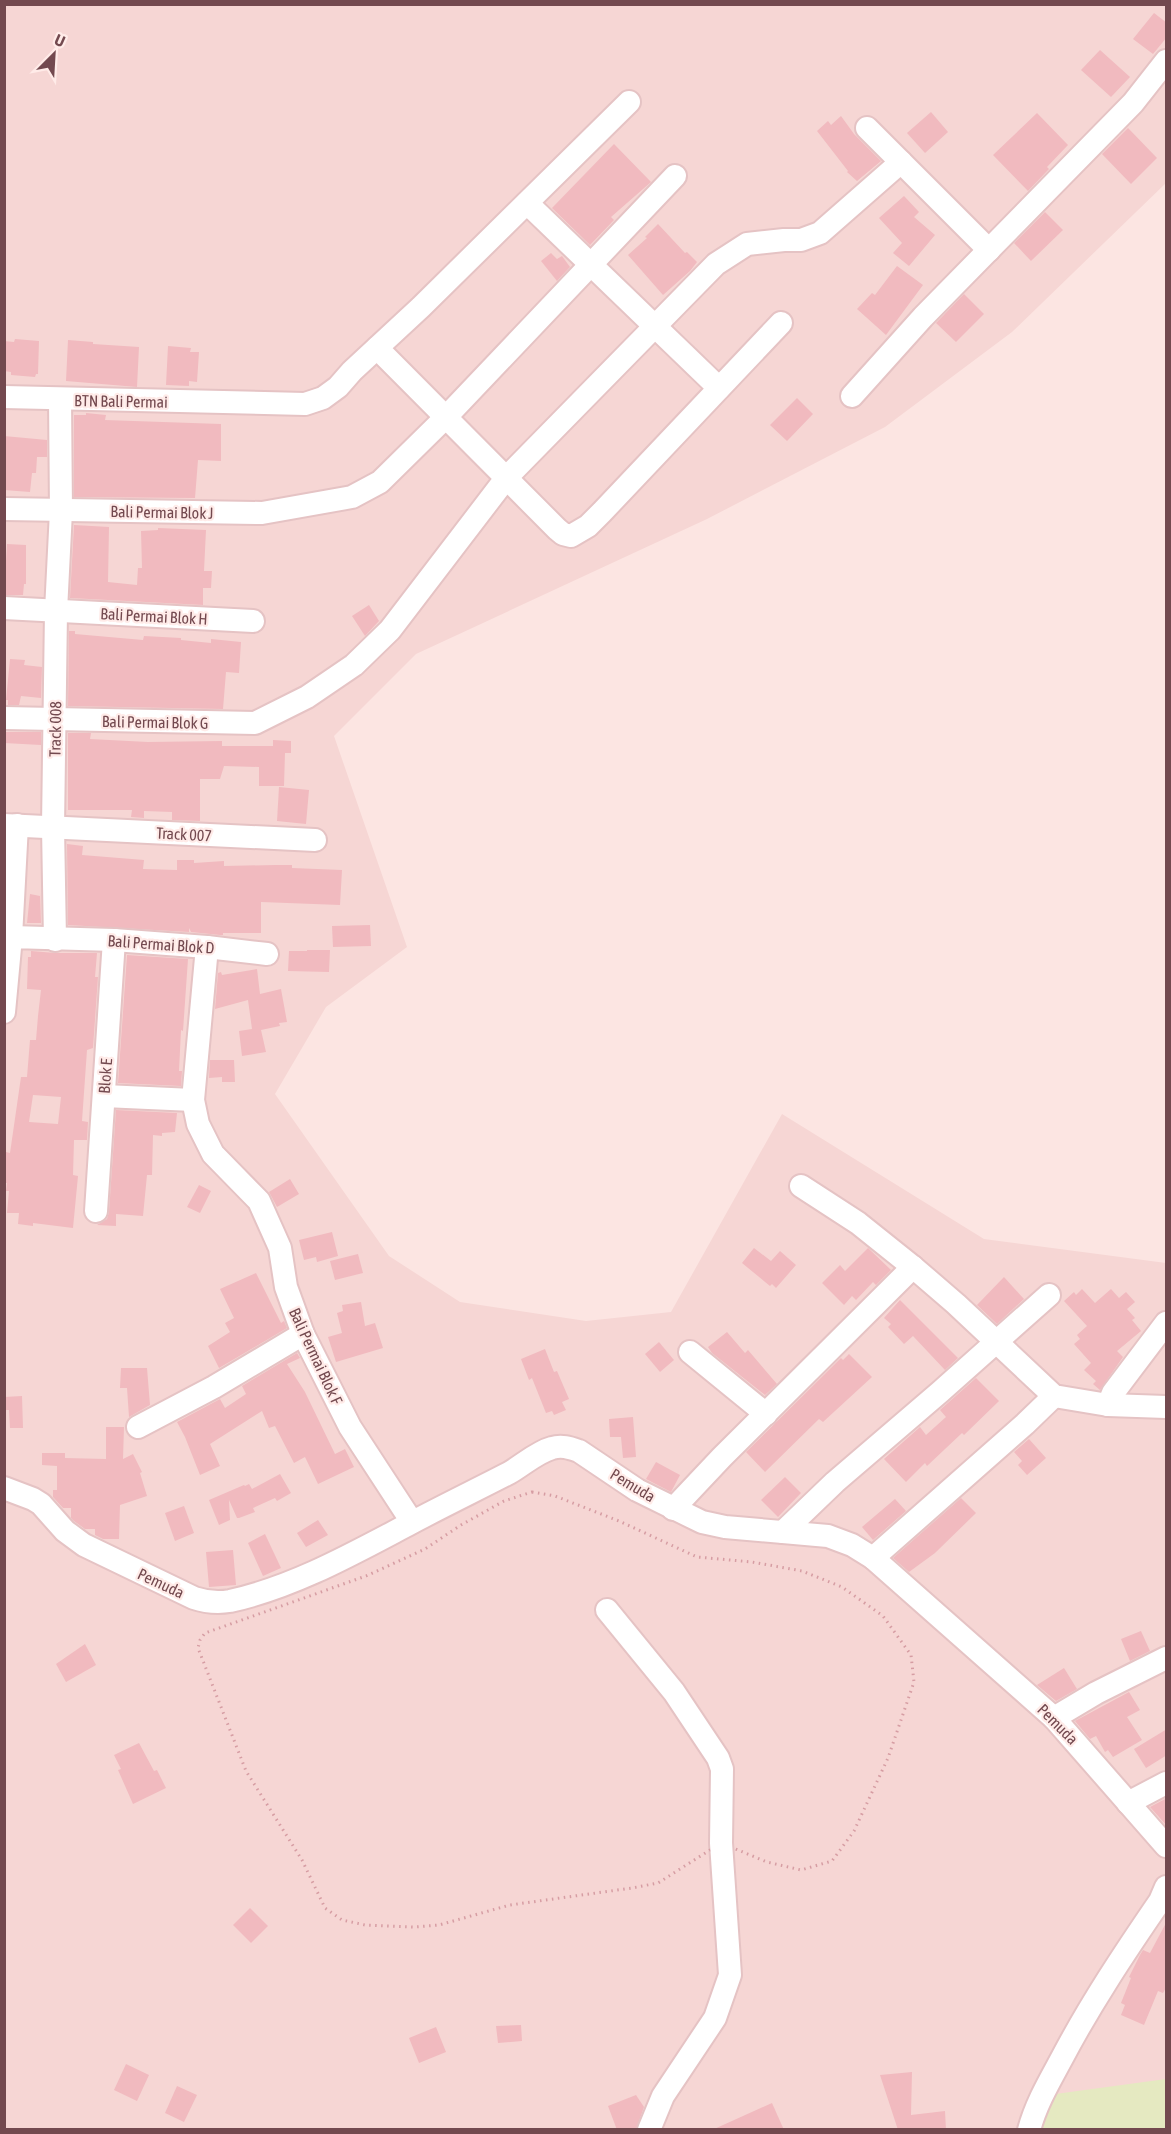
<svg xmlns="http://www.w3.org/2000/svg" width="1171" height="2134" font-family="'Asap Condensed',sans-serif">
  <style>
    .residential { fill: #f6d6d4 }
    .green { fill: #e5e9c1 }
    .building { fill: #f1babf; fill-rule: evenodd }
    .lines { fill: none; stroke-linecap: round; stroke-linejoin: round }
    .minor-casing { stroke: #e5c3c4; stroke-width: 26 }
    .path { stroke: #d69da3; stroke-width: 3; stroke-dasharray: 1.5 4.5; stroke-linecap: butt }
    .minor { stroke: #fff; stroke-width: 22 }
    .labels { text-anchor: middle; stroke-width: 4.5; stroke-linejoin: round; paint-order: stroke }
    .street-label { font-size: 16px; fill: #73494f; stroke: #ffebe8 }
  </style>
  <rect width="100%" height="100%" fill="#fce5e2"/>
  <polygon class="residential" points="5,5 1166,5 1166,183 1012,332 885,427 707,519 416,654 334,736 407,947 326,1007 275,1094 389,1256 460,1302 586,1321 671,1312 782,1114 984,1239 1166,1263 1166,2129 5,2130"/>
  <polygon class="green" points="1166,2079 1166,2129 1037,2130 1048,2095"/>
  <g class="building">
    <polygon points="1154,13 1167,23 1167,37 1153,54 1133,39"/>
    <polygon points="1100,50 1130,77 1111,97 1081,70"/>
    <polygon points="931,112 948,132 925,153 907,133"/>
    <polygon points="1037,113 1068,145 1047,167 1049,169 1028,191 993,155"/>
    <polygon points="841,116 854,134 881,161 857,181 847,172 848,171 817,131 828,121 831,125"/>
    <polygon points="1128,128 1157,158 1131,184 1102,154"/>
    <polygon points="614,144 651,182 611,217 614,220 590,245 552,208"/>
    <polygon points="904,196 919,212 914,217 935,235 909,266 893,253 902,243 879,218"/>
    <polygon points="1045,212 1063,230 1031,261 1014,243"/>
    <polygon points="658,224 685,253 687,252 697,262 690,271 663,295 628,255 647,238 645,237"/>
    <polygon points="551,253 557,259 562,256 570,267 557,281 541,261"/>
    <polygon points="897,266 923,285 886,335 857,309 872,293 875,295"/>
    <polygon points="964,294 984,314 956,342 936,323"/>
    <polygon points="15,339 39,341 38,374 36,374 35,377 11,375 11,372 4,371 4,341 14,342"/>
    <polygon points="68,340 93,342 93,344 139,347 137,387 66,381"/>
    <polygon points="168,346 191,348 190,352 199,352 197,382 189,381 189,386 166,385"/>
    <polygon points="797,398 813,414 787,441 770,425"/>
    <polygon points="86,413 106,415 105,420 221,424 221,461 198,460 195,498 74,497 74,415 86,415"/>
    <polygon points="4,436 47,440 47,457 37,457 36,473 32,473 30,492 4,490"/>
    <polygon points="74,525 109,527 108,582 137,585 138,568 142,568 141,531 158,530 158,528 206,530 204,571 212,571 211,588 203,588 203,605 70,598"/>
    <polygon points="7,544 26,545 26,584 24,584 23,595 4,595"/>
    <polygon points="369,605 379,621 365,636 352,616"/>
    <polygon points="69,631 75,631 75,634 143,640 144,636 181,638 181,640 211,643 211,639 241,642 239,673 226,672 223,709 68,706"/>
    <polygon points="10,659 25,660 24,665 42,667 41,698 21,696 19,705 8,705 8,700 6,700"/>
    <polygon points="4,732 41,732 41,745 4,743"/>
    <polygon points="68,733 91,733 90,739 148,742 222,741 222,746 273,746 273,740 291,741 291,753 285,753 284,786 259,786 259,767 224,766 220,779 200,779 200,821 172,820 172,812 144,811 144,818 131,817 132,810 68,810"/>
    <polygon points="279,787 309,790 306,824 277,821"/>
    <polygon points="67,844 83,846 82,855 144,860 143,869 177,870 177,860 194,860 194,863 224,861 224,866 275,865 292,865 292,868 342,870 340,905 261,902 261,933 223,933 223,935 220,935 191,932 189,928 189,932 68,925"/>
    <polygon points="40,893 41,923 27,923 30,894 40,896"/>
    <polygon points="370,925 371,946 333,947 332,926"/>
    <polygon points="307,950 330,950 329,972 288,971 289,951 307,951"/>
    <path d="M31,951L55,953H97L95,977H98L93,1048L87,1050L82,1121L88,1122L87,1140H74L73,1175L78,1176L73,1228L33,1223V1226L18,1224L19,1213H7L9,1191H6L7,1183H4V1158L6,1152L10,1153L21,1077H27L30,1040H36L38,1016L41,990L27,989L28,957H31ZM33,1095L61,1097L58,1124L29,1122Z"/>
    <polygon points="127,955 188,959 183,1031 181,1030 179,1071 182,1071 181,1086 118,1083"/>
    <polygon points="257,969 260,994 281,989 287,1022 279,1023 280,1026 261,1030 266,1052 242,1056 239,1031 252,1029 248,1000 215,1009 218,973 221,972 222,975"/>
    <polygon points="210,1060 234,1060 235,1082 222,1082 222,1077 209,1078"/>
    <polygon points="116,1110 177,1113 175,1132 162,1133 162,1136 153,1135 152,1175 147,1175 143,1216 116,1214 116,1226 97,1225 107,1219 109,1212"/>
    <polygon points="290,1179 299,1194 277,1207 269,1192"/>
    <polygon points="199,1185 211,1191 200,1213 187,1207"/>
    <polygon points="332,1232 338,1256 317,1262 316,1257 304,1260 299,1240"/>
    <polygon points="754,1248 771,1261 780,1251 796,1265 776,1288 772,1284 770,1286 742,1263"/>
    <polygon points="868,1248 891,1270 876,1285 873,1282 856,1300 852,1296 844,1305 822,1283 840,1265 845,1271"/>
    <polygon points="358,1254 363,1273 335,1280 330,1261"/>
    <polygon points="256,1273 281,1323 284,1321 287,1328 219,1368 208,1346 230,1332 225,1323 234,1318 220,1289"/>
    <polygon points="1004,1277 1024,1299 997,1324 977,1305"/>
    <polygon points="1082,1289 1095,1303 1111,1289 1119,1298 1126,1292 1135,1302 1127,1309 1135,1318 1132,1320 1141,1331 1117,1351 1123,1357 1100,1390 1093,1384 1096,1381 1084,1370 1091,1363 1074,1344 1080,1339 1077,1335 1087,1326 1064,1301 1074,1292 1076,1295"/>
    <polygon points="900,1300 958,1358 945,1370 913,1336 904,1344 888,1327 891,1324 884,1318"/>
    <polygon points="361,1302 365,1326 375,1323 383,1348 336,1362 328,1337 342,1333 337,1313 343,1311 342,1305"/>
    <polygon points="727,1332 745,1353 748,1350 777,1384 765,1395 712,1353 708,1347"/>
    <polygon points="659,1342 674,1360 660,1372 645,1354"/>
    <polygon points="545,1349 554,1372 557,1371 569,1399 562,1402 566,1410 554,1415 552,1411 546,1413 532,1378 529,1380 521,1359"/>
    <polygon points="297,1353 300,1358 287,1364 305,1392 335,1454 345,1449 354,1467 318,1484 305,1457 294,1463 275,1426 269,1428 262,1411 210,1444 220,1466 200,1475 185,1437 177,1422 220,1399 225,1408 246,1394 242,1386"/>
    <polygon points="849,1354 872,1377 823,1422 819,1419 765,1472 746,1452 841,1358 843,1360"/>
    <polygon points="121,1368 147,1368 150,1405 129,1417 127,1388 120,1388"/>
    <polygon points="976,1378 999,1401 964,1435 962,1433 927,1466 925,1463 906,1482 884,1459 920,1427 926,1435 946,1417 940,1410"/>
    <polygon points="22,1396 23,1428 10,1428 9,1410 4,1410 4,1397"/>
    <polygon points="633,1417 636,1457 623,1458 621,1437 610,1437 609,1419"/>
    <polygon points="106,1427 124,1427 123,1459 133,1454 142,1472 140,1473 147,1496 120,1505 119,1539 103,1539 95,1535 95,1529 85,1529 74,1521 71,1518 71,1508 63,1508 53,1497 53,1490 57,1490 57,1466 42,1465 42,1453 65,1453 65,1458 106,1459"/>
    <polygon points="1029,1439 1046,1458 1027,1475 1018,1465 1022,1461 1014,1452"/>
    <polygon points="656,1462 680,1475 671,1492 646,1479"/>
    <polygon points="280,1474 291,1493 277,1501 275,1498 253,1508 255,1512 239,1518 237,1518 229,1500 230,1520 219,1525 209,1500 244,1485 245,1486 249,1484 252,1489"/>
    <polygon points="785,1477 801,1493 778,1517 761,1500"/>
    <polygon points="961,1498 976,1513 935,1553 909,1572 893,1558"/>
    <polygon points="895,1499 906,1511 873,1540 862,1527"/>
    <polygon points="184,1506 194,1533 175,1541 165,1513"/>
    <polygon points="318,1520 328,1535 306,1547 297,1533"/>
    <polygon points="265,1534 281,1568 263,1576 248,1543"/>
    <polygon points="233,1550 236,1585 209,1587 206,1552"/>
    <polygon points="1141,1631 1150,1651 1130,1661 1121,1639"/>
    <polygon points="85,1644 96,1665 66,1682 56,1664"/>
    <polygon points="1064,1668 1077,1689 1056,1701 1037,1685"/>
    <polygon points="1129,1692 1140,1710 1127,1717 1142,1740 1113,1757 1108,1750 1105,1752 1096,1736 1090,1739 1075,1721"/>
    <polygon points="1167,1729 1167,1755 1146,1768 1134,1749"/>
    <polygon points="139,1743 154,1771 157,1770 166,1788 133,1804 118,1770 121,1769 114,1755"/>
    <polygon points="1167,1798 1167,1826 1150,1807"/>
    <polygon points="250,1908 268,1926 251,1943 233,1925"/>
    <polygon points="1167,1921 1167,1986 1163,1993 1158,1991 1144,2025 1121,2015 1125,2005 1121,2003 1131,1978 1129,1977 1140,1955 1143,1950 1150,1953"/>
    <polygon points="521,2025 522,2041 498,2043 496,2026"/>
    <polygon points="436,2027 446,2052 419,2063 409,2038"/>
    <polygon points="126,2064 149,2075 137,2101 114,2090"/>
    <polygon points="912,2072 911,2115 945,2111 946,2130 898,2130 880,2075"/>
    <polygon points="177,2086 197,2095 184,2122 165,2113"/>
    <polygon points="636,2095 644,2107 636,2130 617,2130 608,2106"/>
    <polygon points="772,2103 784,2130 712,2130"/>
  </g>
  <g class="lines">
    <g class="minor-casing">
      <g id="minor">
        <polyline points="867,128 989,250"/>
        <polyline points="527,203 719,388"/>
        <polyline points="377,348 557,529 563,534 571,536 588,526 602,512 781,323"/>
        <polyline points="852,396 923,317 1133,103 1166,61"/>
        <polyline points="4,397 305,404 323,398 338,387 352,371 421,307 629,102"/>
        <polyline points="4,509 262,513 352,497 380,482 446,417 675,176"/>
        <polyline points="4,608 253,621"/>
        <polyline points="4,718 255,723 307,697 354,665 390,630 507,477 716,264 747,244 784,240 801,240 820,233 901,162"/>
        <polyline points="4,825 315,840"/>
        <polyline points="4,937 11,937 17,825"/>
        <polyline points="55,940 53,827 56,611 61,511 60,399"/>
        <polyline points="207,947 193,1100 198,1124 213,1154 259,1201 280,1248 286,1287 303,1334 350,1427 412,1522"/>
        <polyline points="4,1012 11,937 114,940 207,947 267,954"/>
        <polyline points="104,1096 193,1100"/>
        <polyline points="801,1186 858,1223 913,1267 956,1304 1054,1396 1108,1405 1166,1407"/>
        <polyline points="96,1211 114,940"/>
        <polyline points="690,1352 766,1414"/>
        <polyline points="1108,1405 1113,1393 1166,1323"/>
        <polyline points="138,1427 214,1387 303,1334"/>
        <path d="M4,1488L33,1499L41,1504L65,1531L84,1545L194,1598C206,1602 218,1603 230,1601C294,1587 354,1553 411,1523C443,1506 476,1490 509,1473C523,1465 537,1452 552,1448C562,1445 570,1448 579,1451L637,1490L702,1522L725,1527L828,1536L852,1545L873,1558L1054,1718L1166,1846"/>
        <polyline points="673,1509 722,1457 913,1267"/>
        <polyline points="783,1532 835,1482 940,1392 1049,1295"/>
        <polyline points="873,1558 1025,1424 1054,1396"/>
        <polyline points="607,1610 674,1692 718,1758 722,1769 721,1843 730,1975 715,2018 663,2096 649,2130"/>
        <polyline points="1054,1718 1096,1693 1166,1658"/>
        <polyline points="1128,1803 1166,1783"/>
        <path d="M1029,2130C1036,2104 1049,2082 1062,2058C1091,2003 1125,1952 1160,1901L1166,1887"/>
      </g>
    </g>
    <polygon class="path" points="532,1492 555,1496 619,1521 697,1557 752,1562 802,1571 842,1587 883,1616 911,1655 914,1682 888,1758 854,1831 832,1861 801,1870 767,1862 721,1843 658,1883 632,1888 510,1905 439,1925 414,1927 365,1925 342,1920 325,1908 302,1860 246,1771 198,1648 200,1640 205,1633 366,1576 425,1549 461,1525 504,1501"/>
    <use href="#minor" class="minor"/>
  </g>
  <g class="labels">
    <g class="street-label">
      <text transform="translate(121 401) rotate(1)" y="6">BTN Bali Permai</text>
      <text transform="translate(162 512) rotate(1)" y="6">Bali Permai Blok J</text>
      <text transform="translate(154 616) rotate(3)" y="6">Bali Permai Blok H</text>
      <text transform="translate(155 722) rotate(1)" y="6">Bali Permai Blok G</text>
      <text transform="translate(55 729) rotate(-89)" y="6">Track 008</text>
      <text transform="translate(184 834) rotate(3)" y="6">Track 007</text>
      <text transform="translate(161 944) rotate(4)" y="6">Bali Permai Blok D</text>
      <text transform="translate(105 1076) rotate(-86)" y="6">Blok E</text>
      <text transform="translate(316 1356) rotate(65)" y="6">Bali Permai Blok F</text>
      <text transform="translate(633 1485) rotate(31)" y="6">Pemuda</text>
      <text transform="translate(161 1583) rotate(25)" y="6">Pemuda</text>
      <text transform="translate(1058 1724) rotate(45)" y="6">Pemuda</text>
    </g>
  </g>
  <rect width="1171" height="2134" fill="none" stroke="#73494f" stroke-width="12"/>
  <g transform="translate(54 54) rotate(24)" stroke="#ffebe8" stroke-width="4.5" paint-order="stroke">
  <path d="M0-4.5L10 22L0 15L-10 22Z" fill="#73494f"/>
  <text y="-9" font-size="16" font-weight="bold" text-anchor="middle" fill="#73494f">U</text>
  </g>
</svg>
